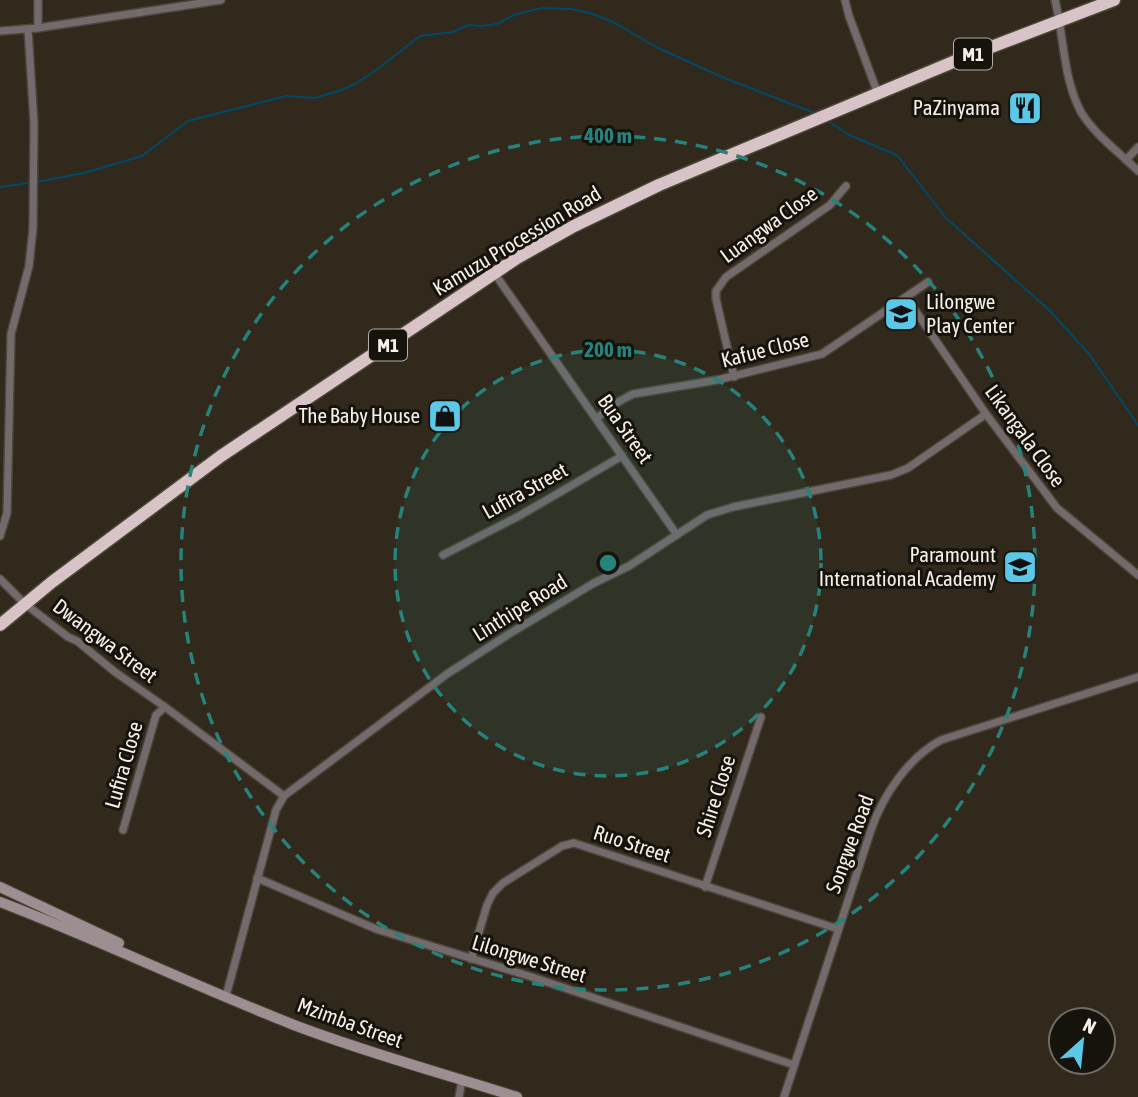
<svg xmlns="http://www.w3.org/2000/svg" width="1138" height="1097" font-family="'Asap Condensed',sans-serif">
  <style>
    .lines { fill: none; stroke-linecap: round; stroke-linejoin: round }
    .stream { stroke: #024969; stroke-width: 2 }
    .street-casing { stroke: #4d4539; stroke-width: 10 }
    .secondary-casing { stroke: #4d4539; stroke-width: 12 }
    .highway-casing { stroke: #4d4539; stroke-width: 15 }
    .street { stroke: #736a6c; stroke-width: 7 }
    .secondary { stroke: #9c8e91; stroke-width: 10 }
    .highway { stroke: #d8c3c7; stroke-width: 12 }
    .ring { fill: none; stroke: #26827a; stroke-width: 3.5; stroke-dasharray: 12 9 }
    .labels { text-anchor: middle; stroke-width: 6; stroke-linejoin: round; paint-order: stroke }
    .shield { fill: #16120c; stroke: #b3ada6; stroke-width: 2 }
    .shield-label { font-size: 19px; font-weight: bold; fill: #f6f0e8 }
    .poi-label { font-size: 21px; fill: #f6f0e8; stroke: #16120c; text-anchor: end }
    .street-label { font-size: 21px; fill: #f6f0e8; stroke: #16120c }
    .centre { fill: #26827a; stroke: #16120c; stroke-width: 3.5 }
    .ring-label { font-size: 21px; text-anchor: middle; font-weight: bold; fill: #26827a; stroke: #16120c; stroke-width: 6; stroke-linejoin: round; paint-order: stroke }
  </style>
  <rect width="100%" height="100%" fill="#31291c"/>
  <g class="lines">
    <g class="stream">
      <polyline points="828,121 849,135 897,155 946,218 1049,310 1089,354 1138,425"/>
      <polyline points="36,182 84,173 142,156 188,121 286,96 315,98 342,90 355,84 379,68 420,36 453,32 468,25 482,26 497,24 514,15 541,8 572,9 593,14 615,23 656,47 722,77 817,114"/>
      <polyline points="0,187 28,183"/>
    </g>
    <g class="street-casing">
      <g id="street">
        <polyline points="845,0 849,16 878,94"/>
        <path d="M1055,0C1064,36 1063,79 1081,112C1094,134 1120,153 1138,171"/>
        <polyline points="38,28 38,0"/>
        <polyline points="0,31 38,28 221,0"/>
        <polyline points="1126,160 1138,147"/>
        <polyline points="495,274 677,535"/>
        <polyline points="906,297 986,414 1057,508 1138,575"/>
        <polyline points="734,377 716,299 716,291 726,277 830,205 846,186"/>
        <polyline points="597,418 618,402 633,394 717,380 822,354 928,282"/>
        <polyline points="0,536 7,513 11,334 29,266 33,228 34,123 28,29"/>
        <polyline points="443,555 519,516 622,456"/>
        <polyline points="0,579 24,603 68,637 77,641 115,672 165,707"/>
        <polyline points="123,830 156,715 165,707 284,796"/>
        <polyline points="257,878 376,929 532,977 794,1065"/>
        <polyline points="705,887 761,717"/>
        <polyline points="471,959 487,905 493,893 503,883 562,846 574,843 838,929"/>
        <polyline points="226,996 276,810 284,796 447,674 509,634 594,583 629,566 707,515 733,507 891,475 908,468 986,414"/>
        <polyline points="459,1097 462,1080"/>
        <path d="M784,1097L871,830C883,795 908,758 941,740L1138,677"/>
      </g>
    </g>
    <g class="secondary-casing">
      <g id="secondary">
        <polyline points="0,887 119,943"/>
        <path d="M0,902C99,940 195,986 294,1025C367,1053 442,1073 517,1097"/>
      </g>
    </g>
    <g class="highway-casing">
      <polyline id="highway" points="0,625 52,582 221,456 517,258 574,226 659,185 965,57 1114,0"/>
    </g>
    <use href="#street" class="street"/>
    <use href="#secondary" class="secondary"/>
    <use href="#highway" class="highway"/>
  </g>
  <circle cx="608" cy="563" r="213" fill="#26827a" fill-opacity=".12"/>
  <g class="ring">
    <circle cx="608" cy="563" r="213"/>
    <circle cx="608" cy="563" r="427"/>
  </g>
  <defs>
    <g id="restaurant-square" transform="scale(1.75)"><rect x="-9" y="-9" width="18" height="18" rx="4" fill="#5bc8e7" stroke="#16120c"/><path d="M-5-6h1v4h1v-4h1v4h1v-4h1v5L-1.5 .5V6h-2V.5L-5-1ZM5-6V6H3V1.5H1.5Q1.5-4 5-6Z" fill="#111"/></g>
    <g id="school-square" transform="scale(1.75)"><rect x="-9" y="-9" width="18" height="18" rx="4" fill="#5bc8e7" stroke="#16120c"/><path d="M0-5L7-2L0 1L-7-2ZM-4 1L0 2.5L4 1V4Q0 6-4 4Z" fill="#111"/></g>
    <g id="shop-square" transform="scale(1.75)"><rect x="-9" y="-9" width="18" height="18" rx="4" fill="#5bc8e7" stroke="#16120c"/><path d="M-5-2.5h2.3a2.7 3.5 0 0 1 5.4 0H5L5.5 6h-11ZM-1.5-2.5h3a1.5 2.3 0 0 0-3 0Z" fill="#111"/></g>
  </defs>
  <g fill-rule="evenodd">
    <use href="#restaurant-square" x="1025" y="108"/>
    <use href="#school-square" x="901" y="314"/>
    <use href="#shop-square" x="445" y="416"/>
    <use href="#school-square" x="1020" y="567"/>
  </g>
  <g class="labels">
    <g class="shield">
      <rect x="954" y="38.5" width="38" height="31" rx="5"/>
      <rect x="369" y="329.5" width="38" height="31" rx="5"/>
    </g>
    <g class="shield-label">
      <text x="973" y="61">M1</text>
      <text x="388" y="352">M1</text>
    </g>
    <g class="poi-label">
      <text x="1000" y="115">PaZinyama</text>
      <text x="926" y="309" text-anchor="start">Lilongwe<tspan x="926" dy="24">Play Center</tspan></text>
      <text x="420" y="423">The Baby House</text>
      <text x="996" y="562">Paramount<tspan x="996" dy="24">International Academy</tspan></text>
    </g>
    <g class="street-label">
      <text transform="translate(769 225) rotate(-36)" y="7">Luangwa Close</text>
      <text transform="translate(517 241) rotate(-31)" y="7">Kamuzu Procession Road</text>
      <text transform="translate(765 350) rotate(-14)" y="7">Kafue Close</text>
      <text transform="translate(625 429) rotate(55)" y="7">Bua Street</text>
      <text transform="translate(1025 436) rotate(54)" y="7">Likangala Close</text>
      <text transform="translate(525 491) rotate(-29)" y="7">Lufira Street</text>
      <text transform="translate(520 608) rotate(-32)" y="7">Linthipe Road</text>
      <text transform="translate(105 641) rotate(37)" y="7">Dwangwa Street</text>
      <text transform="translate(124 765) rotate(-74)" y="7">Lufira Close</text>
      <text transform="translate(716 796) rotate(-72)" y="7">Shire Close</text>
      <text transform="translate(632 844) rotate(18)" y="7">Ruo Street</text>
      <text transform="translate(850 844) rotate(-70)" y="7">Songwe Road</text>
      <text transform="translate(529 959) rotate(17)" y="7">Lilongwe Street</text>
      <text transform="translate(350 1023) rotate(20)" y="7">Mzimba Street</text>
    </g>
  </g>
  <circle cx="608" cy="563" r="10" class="centre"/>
  <g class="ring-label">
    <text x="608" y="143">400 m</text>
    <text x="608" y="357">200 m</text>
  </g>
  <g transform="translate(1082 1041) rotate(27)"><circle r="33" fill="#16120c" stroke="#706b64" stroke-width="2"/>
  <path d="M0-5L12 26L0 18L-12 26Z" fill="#5bc8e7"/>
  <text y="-10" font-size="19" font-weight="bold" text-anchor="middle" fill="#f6f0e8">N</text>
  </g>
</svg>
